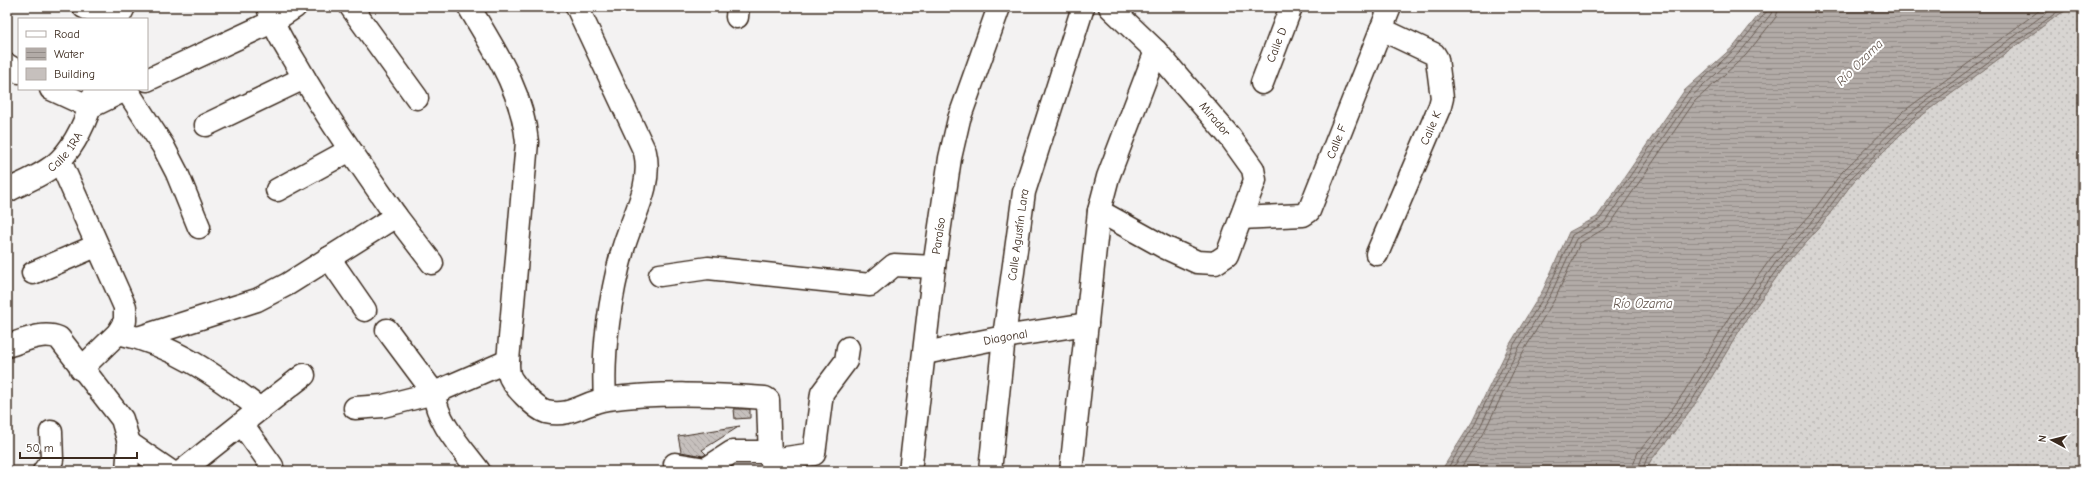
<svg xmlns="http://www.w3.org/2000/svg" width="2090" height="478" font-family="'Comic Neue',sans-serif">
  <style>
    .grass { fill: url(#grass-dots); stroke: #8a8078 }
    .water { fill: url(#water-rules); stroke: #827770 }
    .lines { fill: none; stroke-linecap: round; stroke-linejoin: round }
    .shore { stroke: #6b5e55; stroke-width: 1 }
    .building { fill: url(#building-back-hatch); stroke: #3b2a1e }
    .minor-casing { stroke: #3b2a1e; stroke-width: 25 }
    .minor { stroke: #fff; stroke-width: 22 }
    .labels { text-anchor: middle; stroke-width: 4; stroke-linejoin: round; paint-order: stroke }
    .street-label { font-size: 12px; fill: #3b2a1e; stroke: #fff }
    .water-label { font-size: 13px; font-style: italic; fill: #65574e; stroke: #fff }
  </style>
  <defs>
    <pattern id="grass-dots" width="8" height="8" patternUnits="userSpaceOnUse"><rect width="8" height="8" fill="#d8d5d2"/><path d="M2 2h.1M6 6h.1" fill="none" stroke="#bab7b4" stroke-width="1.8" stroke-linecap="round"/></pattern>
    <pattern id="water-rules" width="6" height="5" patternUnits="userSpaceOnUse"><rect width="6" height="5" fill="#b2aba7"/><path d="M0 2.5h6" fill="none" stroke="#928b87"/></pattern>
    <pattern id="building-back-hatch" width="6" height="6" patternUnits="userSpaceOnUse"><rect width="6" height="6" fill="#c6c0bd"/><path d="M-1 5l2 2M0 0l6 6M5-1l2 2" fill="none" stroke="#aba5a2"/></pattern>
  </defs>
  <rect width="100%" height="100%" fill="#f3f2f2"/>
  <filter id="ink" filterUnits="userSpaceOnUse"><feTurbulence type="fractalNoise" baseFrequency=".025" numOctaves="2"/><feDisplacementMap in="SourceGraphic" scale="8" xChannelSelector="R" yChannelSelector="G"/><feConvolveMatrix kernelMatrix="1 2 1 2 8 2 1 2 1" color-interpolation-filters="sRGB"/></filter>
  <g filter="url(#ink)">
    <polygon class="grass" points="2072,7 2083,7 2083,471 1645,471 1651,460 1667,441 1697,401 1744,323 1783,268 1822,224 1853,182 1913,122 2058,15"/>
    <polygon class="water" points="1765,7 2072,7 2058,15 1913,122 1853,182 1822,224 1783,268 1744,323 1697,401 1667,441 1651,460 1645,471 1441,471 1472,422 1510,344 1543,290 1569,232 1597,217 1684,91 1735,45"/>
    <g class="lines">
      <g class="shore">
        <polyline points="1446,471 1475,424 1513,346 1547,292 1572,235 1600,219 1687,94 1737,47 1767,11 1768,7"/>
        <polyline points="1451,471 1480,427 1518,349 1551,294 1576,239 1604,223 1691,97 1741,51 1771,14 1773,7"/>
        <polyline points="1459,471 1485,430 1523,352 1556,297 1580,243 1609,226 1695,101 1746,55 1776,17 1779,7"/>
        <polyline points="1631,471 1638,452 1656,432 1684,392 1731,314 1771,258 1811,214 1842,172 1904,111 2044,7"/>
        <polyline points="1637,471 1643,455 1660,435 1689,396 1736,318 1776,262 1815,218 1846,176 1908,115 2054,7"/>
        <polyline points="1642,471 1647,458 1664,438 1693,399 1740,321 1780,265 1819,221 1850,179 1918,113 2064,7"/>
      </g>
    </g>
    <g class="building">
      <polygon points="734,409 750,409 750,418 735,419"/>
      <polygon points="740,426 702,450 706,454 703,456 681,452 678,436"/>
    </g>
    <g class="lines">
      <g class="minor-casing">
        <g id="minor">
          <polyline points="84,7 108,19"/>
          <polyline points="351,7 417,98"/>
          <path d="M469,7C495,51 522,90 527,142L508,361C508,365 508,370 509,374C511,384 536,409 546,412C571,418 585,402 607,399C659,392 712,394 765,398L768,400L770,458L772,460L814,454L822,393L846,361L848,348"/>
          <path d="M577,7L645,152C653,186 632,217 623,249C610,296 602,351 605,399"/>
          <polyline points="737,17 738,7"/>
          <polyline points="118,19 124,7"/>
          <polyline points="7,65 19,72"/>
          <polyline points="147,80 272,22 295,7"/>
          <path id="s1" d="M1262,83L1291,7"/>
          <polyline points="51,89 90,107 127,89"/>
          <polyline points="126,89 163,146 177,173 199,227"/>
          <polyline points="206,125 304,78"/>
          <polyline points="60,161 125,307 125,321 118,333"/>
          <polyline points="277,190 350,150"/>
          <path id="s2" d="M7,191C24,182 46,174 60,160C78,142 89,113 96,89"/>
          <polyline points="1099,211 1164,247 1197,262 1215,263 1227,255 1255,180 1253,169 1230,137 1156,51 1110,7"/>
          <polyline points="396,216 432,263"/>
          <path id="s3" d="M1241,218L1303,215L1309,211L1390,7"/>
          <path id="s4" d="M1377,254L1440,106L1442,98L1437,59L1434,54L1381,29"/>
          <polyline points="329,258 365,310"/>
          <polyline points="33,273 96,246"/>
          <polyline points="660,275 708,268 870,285 894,265 934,267"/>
          <path d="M141,337L257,300L288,284L396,216C362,167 327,118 298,67C286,47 274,29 268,7"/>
          <path d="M7,346C23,341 42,331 59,338L122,419L129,443L127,471"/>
          <path id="s5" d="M925,353L1004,337L1087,324"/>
          <path d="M81,369L118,333C172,344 217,376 260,409L182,471"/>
          <polyline points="355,408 383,406 434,393 387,330"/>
          <polyline points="260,409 304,375"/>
          <polyline points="242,424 272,466"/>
          <polyline points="129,443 170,471"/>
          <polyline points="675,464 706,469 732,452 770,452"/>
          <polyline points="44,471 52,460 51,432"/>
          <path d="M479,471C462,448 437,423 434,393L508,361"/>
          <path id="s6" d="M910,471L934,267L950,158L959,119L999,7"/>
          <path id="s7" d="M990,471L1004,337L1024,192L1083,7"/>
          <polyline points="1071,471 1099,211 1108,177 1156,51"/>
        </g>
      </g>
      <use href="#minor" class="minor"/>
    </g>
  </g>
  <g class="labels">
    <g class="street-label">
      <text dy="4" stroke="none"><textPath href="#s1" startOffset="41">Calle D</textPath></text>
      <text transform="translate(1215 119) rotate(50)" y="4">Mirador</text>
      <text dy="4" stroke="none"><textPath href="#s4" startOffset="137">Calle K</textPath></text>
      <text dy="4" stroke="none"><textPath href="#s3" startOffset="144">Calle F</textPath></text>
      <text dy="4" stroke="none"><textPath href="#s2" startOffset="71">Calle 1RA</textPath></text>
      <text dy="4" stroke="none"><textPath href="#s7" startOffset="238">Calle Agustín Lara</textPath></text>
      <text dy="4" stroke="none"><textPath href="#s6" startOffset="237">Paraíso</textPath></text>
      <text dy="4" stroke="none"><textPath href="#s5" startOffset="82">Diagonal</textPath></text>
    </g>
    <g class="water-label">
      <text transform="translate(1859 62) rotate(-45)" y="5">Río Ozama</text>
      <text x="1643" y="308">Río Ozama</text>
    </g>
  </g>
  <rect width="2090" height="478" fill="none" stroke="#fff" stroke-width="24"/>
  <rect x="12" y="12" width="2066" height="454" fill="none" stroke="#3b2a1e" stroke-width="1.5" filter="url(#ink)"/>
  <rect x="18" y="18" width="130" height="72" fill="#ffffff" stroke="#b1aaa5"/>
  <rect x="26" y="31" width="20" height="6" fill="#ffffff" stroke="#b1aaa5"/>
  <text x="54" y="38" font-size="12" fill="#3b2a1e">Road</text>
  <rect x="26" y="48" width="20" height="12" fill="url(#water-rules)" stroke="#b1aaa5"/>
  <text x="54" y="58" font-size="12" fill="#3b2a1e">Water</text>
  <rect x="26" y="68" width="20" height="12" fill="#c6c0bd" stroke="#b1aaa5"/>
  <text x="54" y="78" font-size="12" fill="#3b2a1e">Building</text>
  <g transform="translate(2052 440) rotate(277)" stroke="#ffffff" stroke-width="3" paint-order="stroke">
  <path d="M0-3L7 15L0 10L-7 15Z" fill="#3b2a1e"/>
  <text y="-6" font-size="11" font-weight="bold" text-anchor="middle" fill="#3b2a1e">N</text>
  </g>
  <path d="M20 452v6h117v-6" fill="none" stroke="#3b2a1e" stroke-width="2"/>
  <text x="26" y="452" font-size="12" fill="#3b2a1e" stroke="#ffffff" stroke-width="3" paint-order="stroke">50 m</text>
</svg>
